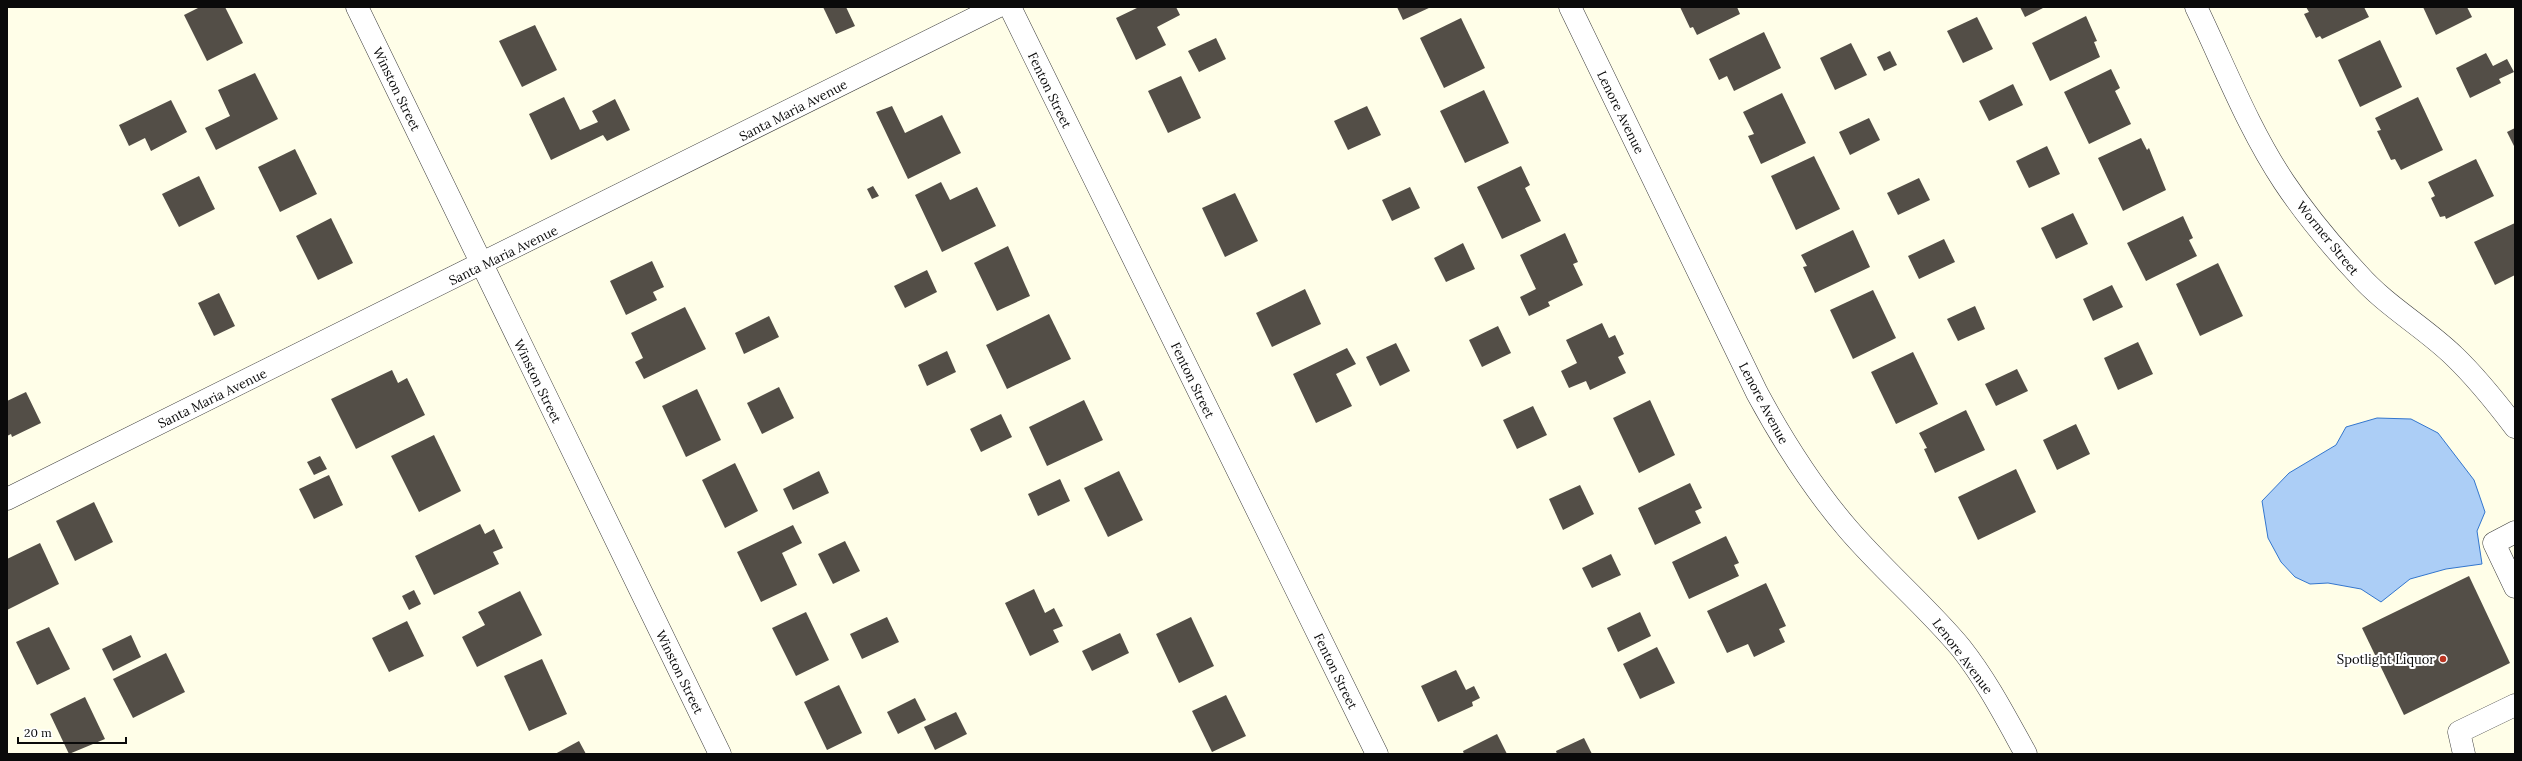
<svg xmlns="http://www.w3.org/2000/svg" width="2522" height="761" font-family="Lora,serif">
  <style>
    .water { fill: #accef6; stroke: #3376ce }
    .building { fill: #534e47 }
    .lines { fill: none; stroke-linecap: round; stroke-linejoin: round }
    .minor-casing { stroke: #3d3d3d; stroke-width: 23 }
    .minor { stroke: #fff; stroke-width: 22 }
    .poi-dot { fill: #ba3522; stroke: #fff; stroke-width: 1.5 }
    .labels { text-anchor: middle; stroke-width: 4; stroke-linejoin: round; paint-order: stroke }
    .street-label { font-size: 13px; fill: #0a0a0a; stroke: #fff }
    .poi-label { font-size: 13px; fill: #0a0a0a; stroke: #fff; text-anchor: end }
  </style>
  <rect width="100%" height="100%" fill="#fffee8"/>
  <polygon class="water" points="2377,418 2411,419 2438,433 2474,480 2485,512 2477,531 2482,564 2446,569 2410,579 2381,602 2361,589 2328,583 2310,584 2295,577 2281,562 2268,538 2262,501 2289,473 2336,445 2346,427"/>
  <g class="building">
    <polygon points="200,7 225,7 243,43 207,61 184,15"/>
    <polygon points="823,7 846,7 855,26 836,34"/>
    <polygon points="1139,7 1176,7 1180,15 1157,27 1166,45 1136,60 1116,18"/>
    <polygon points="1397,7 1431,7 1403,20"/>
    <polygon points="1680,7 1737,7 1740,14 1697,35 1693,27 1690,28"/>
    <polygon points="2020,7 2045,7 2025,17"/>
    <polygon points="2306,7 2364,7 2369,17 2322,39 2320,36 2316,38 2304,14 2309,12"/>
    <polygon points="2423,7 2467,7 2472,17 2436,35"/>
    <polygon points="2086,16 2097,41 2094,42 2100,57 2050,81 2032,43"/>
    <polygon points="1977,17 1993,49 1963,63 1947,31"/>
    <polygon points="1461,18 1485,68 1444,88 1420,38"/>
    <polygon points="535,25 557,70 522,87 499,41"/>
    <polygon points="1764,32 1781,68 1734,91 1727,76 1719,80 1709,59"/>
    <polygon points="1216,38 1226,59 1199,72 1188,51"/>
    <polygon points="2380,40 2402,87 2360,107 2338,60"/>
    <polygon points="1851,43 1867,75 1835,90 1820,58"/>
    <polygon points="1890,51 1897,65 1884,71 1877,57"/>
    <polygon points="2486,53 2493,66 2507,59 2514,72 2499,79 2501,83 2470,98 2456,68"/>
    <polygon points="2111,69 2120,88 2115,91 2131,124 2089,144 2064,92"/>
    <polygon points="255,73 278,119 216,150 205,128 230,116 218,90"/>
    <polygon points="1181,76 1201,118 1168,133 1148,91"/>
    <polygon points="2013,84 2023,105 1989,121 1979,101"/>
    <polygon points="1484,90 1509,143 1465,163 1440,111"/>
    <polygon points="1782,93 1806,143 1761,164 1748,136 1754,134 1743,112"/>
    <polygon points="564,97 580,130 598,122 592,111 615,99 630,130 607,141 603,135 551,160 529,114"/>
    <polygon points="2418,97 2443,150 2401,170 2395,159 2391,160 2377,131 2381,130 2375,118"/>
    <polygon points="171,100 187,132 151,151 145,138 129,146 119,125"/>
    <polygon points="892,106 905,133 942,115 961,153 908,179 876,112"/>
    <polygon points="1367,106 1381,135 1348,150 1334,121"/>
    <polygon points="1869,118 1880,140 1850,155 1839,132"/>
    <polygon points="2515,128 2515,148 2507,132"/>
    <polygon points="2141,138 2147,150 2149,148 2166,190 2123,211 2098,158"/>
    <polygon points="2047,146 2060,174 2029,188 2016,161"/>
    <polygon points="295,149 317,194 280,212 258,167"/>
    <polygon points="1814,156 1840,209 1796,230 1771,176"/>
    <polygon points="2476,159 2494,196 2446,219 2445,216 2440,217 2431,198 2435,196 2428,182"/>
    <polygon points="1521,166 1530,185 1525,188 1541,221 1502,239 1477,187"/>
    <polygon points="199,176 215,209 179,227 162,194"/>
    <polygon points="1919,178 1930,200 1898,215 1887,193"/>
    <polygon points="941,182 950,200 977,187 996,226 942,252 915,195"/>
    <polygon points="873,186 879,196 872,199 867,189"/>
    <polygon points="1410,187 1420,208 1392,221 1382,200"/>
    <polygon points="1235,193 1258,241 1225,257 1202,208"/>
    <polygon points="2073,213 2088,244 2056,259 2041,228"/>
    <polygon points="2183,216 2193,238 2189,240 2197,256 2146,281 2127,243"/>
    <polygon points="331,218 353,263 318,280 296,236"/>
    <polygon points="2515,223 2515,275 2495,285 2474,242"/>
    <polygon points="1853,230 1870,267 1815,293 1803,267 1807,266 1801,255"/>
    <polygon points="1565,233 1578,262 1573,264 1583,285 1548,302 1550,306 1529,316 1520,297 1536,289 1520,255"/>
    <polygon points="1944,239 1955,262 1919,279 1908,256"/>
    <polygon points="1463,243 1475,269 1446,282 1434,258"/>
    <polygon points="1008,246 1030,296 997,311 974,263"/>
    <polygon points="652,261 664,287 653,292 657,300 626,315 610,281"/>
    <polygon points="2218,263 2243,316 2200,336 2176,284"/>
    <polygon points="927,270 937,292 905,308 894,286"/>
    <polygon points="2112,285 2123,307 2093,321 2083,299"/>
    <polygon points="1305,289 1321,324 1272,347 1256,313"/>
    <polygon points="1873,290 1896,338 1853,359 1830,310"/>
    <polygon points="219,293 235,326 214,336 198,303"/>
    <polygon points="1975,306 1985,329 1958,341 1947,319"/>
    <polygon points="685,307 706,349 644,379 635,362 643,358 631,333"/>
    <polygon points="1049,314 1071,359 1007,389 986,345"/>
    <polygon points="769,316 779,337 744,354 735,333"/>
    <polygon points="1602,323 1609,338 1615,335 1624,354 1618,357 1626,373 1590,390 1586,381 1569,388 1561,371 1577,363 1566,340"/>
    <polygon points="1498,326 1511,353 1482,367 1469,340"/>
    <polygon points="2138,342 2153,374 2118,390 2104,358"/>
    <polygon points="1396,343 1410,371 1380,386 1366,357"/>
    <polygon points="1347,348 1356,364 1336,374 1352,406 1316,423 1293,374"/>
    <polygon points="947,351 956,372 927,386 918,365"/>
    <polygon points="1913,352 1938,404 1896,424 1871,372"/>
    <polygon points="2017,369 2028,391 1996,406 1985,384"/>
    <polygon points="392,370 398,383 407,378 425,415 356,449 331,399"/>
    <polygon points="779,387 794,418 762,434 747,403"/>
    <polygon points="697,389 721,440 686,457 662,406"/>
    <polygon points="26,392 41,423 12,437 11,434 7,436 7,401"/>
    <polygon points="1084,400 1103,440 1047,466 1029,427"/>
    <polygon points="1650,400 1675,455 1639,473 1613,418"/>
    <polygon points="1533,406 1547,435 1517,449 1503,420"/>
    <polygon points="1966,410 1985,450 1935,473 1924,449 1927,448 1919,433"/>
    <polygon points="1001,414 1012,437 981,452 970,429"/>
    <polygon points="2076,424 2090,454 2057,470 2043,440"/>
    <polygon points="434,435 461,491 419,512 391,456"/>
    <polygon points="320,456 327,469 314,475 307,462"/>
    <polygon points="735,463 758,511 725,528 702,480"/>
    <polygon points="2016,469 2036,512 1978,540 1958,497"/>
    <polygon points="819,471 829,493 793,510 783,489"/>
    <polygon points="1119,471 1143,520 1108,537 1084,488"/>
    <polygon points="329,475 343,505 314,519 299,489"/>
    <polygon points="1060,479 1070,501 1038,516 1028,494"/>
    <polygon points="1690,483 1702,508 1695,511 1701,523 1655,545 1638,508"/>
    <polygon points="1580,485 1594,514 1563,530 1549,499"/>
    <polygon points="94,502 113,542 75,561 56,521"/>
    <polygon points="480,524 485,534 494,529 503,548 493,552 499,564 434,595 415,556"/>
    <polygon points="793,525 802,543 782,553 797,585 761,602 737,552"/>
    <polygon points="1726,536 1739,563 1734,565 1739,576 1689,599 1672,562"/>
    <polygon points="845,541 860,571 833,584 818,554"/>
    <polygon points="40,543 59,584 7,610 7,559"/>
    <polygon points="1611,554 1621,575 1592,588 1582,568"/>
    <polygon points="2469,576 2510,663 2404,715 2362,628"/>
    <polygon points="1766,583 1786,626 1779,629 1785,642 1754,657 1748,644 1727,653 1707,611"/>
    <polygon points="1034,589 1045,613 1054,608 1063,626 1053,630 1059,642 1030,656 1005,603"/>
    <polygon points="414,590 421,604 409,610 402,596"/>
    <polygon points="520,591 542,635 477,667 462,637 485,625 478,612"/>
    <polygon points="806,612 829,660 796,676 772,628"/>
    <polygon points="1640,612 1651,636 1618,652 1607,628"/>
    <polygon points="887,617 899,642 862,659 850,634"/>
    <polygon points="1191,617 1214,666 1179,683 1156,634"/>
    <polygon points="407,621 424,656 389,672 372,638"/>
    <polygon points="49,627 70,669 37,685 16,642"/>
    <polygon points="1120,633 1129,653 1092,671 1082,651"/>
    <polygon points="131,635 141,657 113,671 102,649"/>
    <polygon points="1657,647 1675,683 1640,699 1623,664"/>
    <polygon points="166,653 185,692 133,718 113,679"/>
    <polygon points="542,659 567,714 529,731 504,676"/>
    <polygon points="1456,670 1466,690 1474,686 1480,698 1472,702 1473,706 1438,722 1421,686"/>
    <polygon points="839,685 862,733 827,750 804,702"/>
    <polygon points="1226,695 1246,736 1212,752 1192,711"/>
    <polygon points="85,697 105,739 69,754 50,714"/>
    <polygon points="915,698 926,720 898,734 887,712"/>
    <polygon points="956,712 967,734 935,750 924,727"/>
    <polygon points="1497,734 1507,754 1464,754 1463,751"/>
    <polygon points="1584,738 1592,754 1557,754 1556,751"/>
    <polygon points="579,741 586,754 555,754"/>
  </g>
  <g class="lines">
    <g class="minor-casing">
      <g id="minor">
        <polyline points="357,7 720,754"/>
        <polyline points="1010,7 1377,754"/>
        <path d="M1570,7L1757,393C1783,441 1812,487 1848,529C1884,571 1926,606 1961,648C1987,681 2006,718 2026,754"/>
        <path d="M2196,7C2224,65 2248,128 2284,182C2306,215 2331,245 2358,274C2386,306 2424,327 2454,356C2477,378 2496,402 2515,427"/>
        <polyline points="7,499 997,7"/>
        <polyline points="2515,532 2494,543 2515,587"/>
        <polyline points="2464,754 2459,732 2515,705"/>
      </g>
    </g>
    <use href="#minor" class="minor"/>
  </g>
  <circle class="poi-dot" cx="2443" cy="659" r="4"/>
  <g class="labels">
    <g class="street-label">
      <text transform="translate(397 89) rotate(64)" y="5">Winston Street</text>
      <text transform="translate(1050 90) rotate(64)" y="5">Fenton Street</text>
      <text transform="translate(793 110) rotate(-27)" y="5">Santa Maria Avenue</text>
      <text transform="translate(1621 112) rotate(64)" y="5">Lenore Avenue</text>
      <text transform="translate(2328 238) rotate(51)" y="5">Wormer Street</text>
      <text transform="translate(503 255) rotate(-26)" y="5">Santa Maria Avenue</text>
      <text transform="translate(1193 380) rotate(64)" y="5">Fenton Street</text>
      <text transform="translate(538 381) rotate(64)" y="5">Winston Street</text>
      <text transform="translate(212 398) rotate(-26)" y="5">Santa Maria Avenue</text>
      <text transform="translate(1764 403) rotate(62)" y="5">Lenore Avenue</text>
      <text transform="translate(1963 656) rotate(53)" y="5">Lenore Avenue</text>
      <text transform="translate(1336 671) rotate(64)" y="5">Fenton Street</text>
      <text transform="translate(680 672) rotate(64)" y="5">Winston Street</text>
    </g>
    <g class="poi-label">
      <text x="2435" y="664">Spotlight Liquor</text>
    </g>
  </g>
  <rect width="2522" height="761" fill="none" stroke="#0a0a0a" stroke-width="16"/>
  <path d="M18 737v6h108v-6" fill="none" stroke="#0a0a0a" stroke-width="2"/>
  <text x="24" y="737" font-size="12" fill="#0a0a0a" stroke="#ffffff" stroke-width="3" paint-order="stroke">20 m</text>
</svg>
